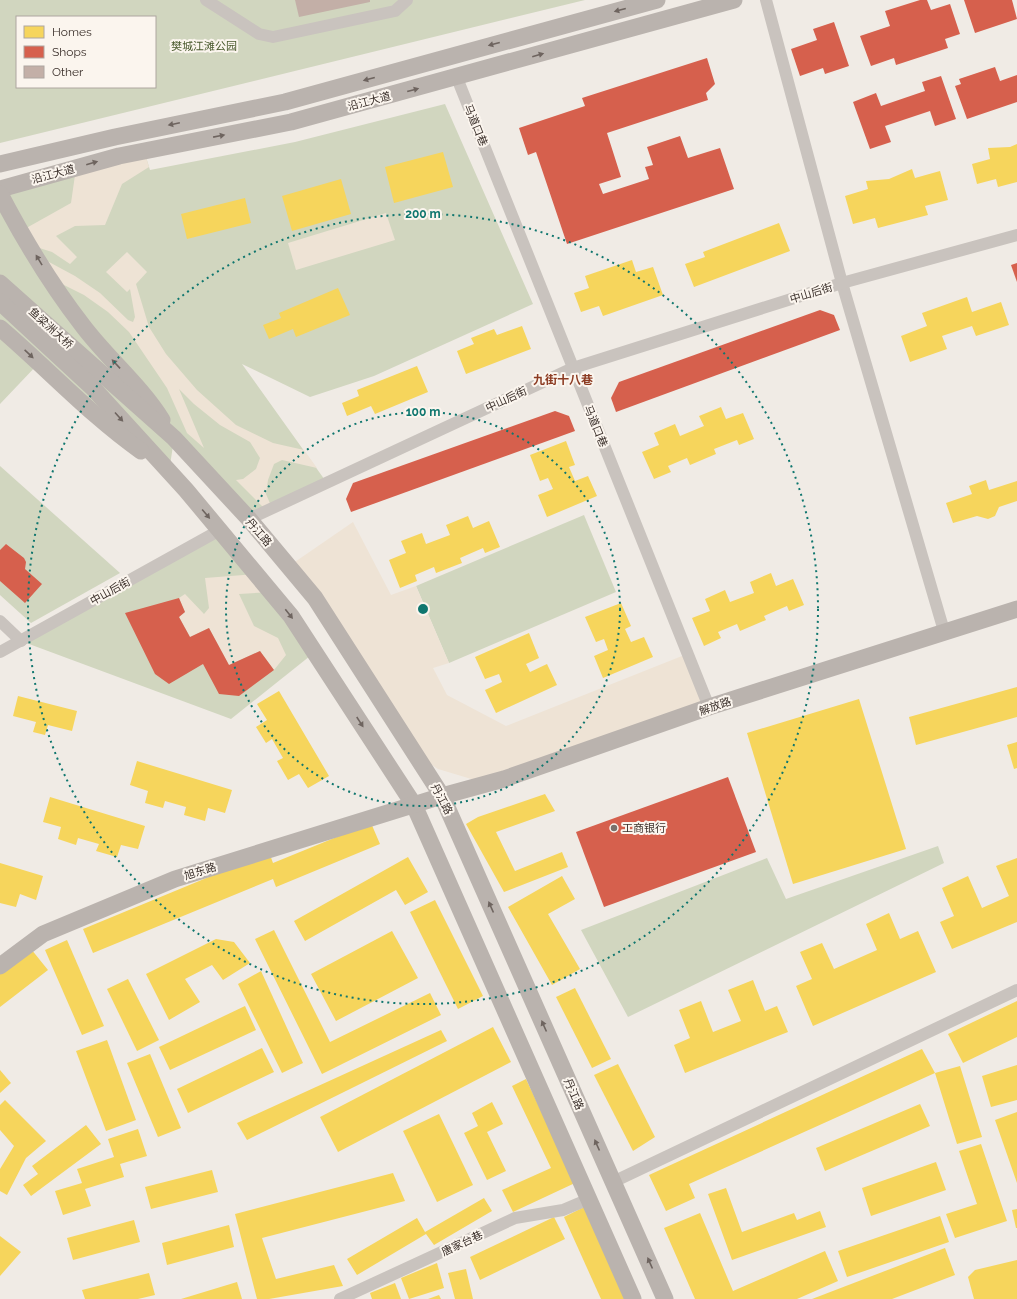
<svg xmlns="http://www.w3.org/2000/svg" width="1017" height="1299" font-family="Raleway,'Noto Sans SC',sans-serif">
  <style>
    .green { fill: #d1d6bf; fill-rule: evenodd }
    .plaza { fill: #eee3d5 }
    .homes { fill: #f6d55c }
    .shops { fill: #d6604d }
    .building { fill: #c3afa7 }
    .lines { fill: none; stroke-linecap: round; stroke-linejoin: round }
    .street { stroke: #c9c3be; stroke-width: 12 }
    .secondary { stroke: #bab3ae; stroke-width: 17 }
    .oneway { fill: #6e645f }
    .ring { fill: none; stroke: #0f766e; stroke-width: 2; stroke-dasharray: 2 4 }
    .poi-dot { fill: #7a716c; stroke: #fbf5ee; stroke-width: 1.5 }
    .labels { text-anchor: middle; stroke-width: 4; stroke-linejoin: round; paint-order: stroke }
    .park-label { font-size: 11px; fill: #4a5a2e; stroke: #fbf5ee }
    .street-label { font-size: 11px; fill: #3b302b; stroke: #fbf5ee }
    .poi-label { font-size: 11px; fill: #3b302b; stroke: #fbf5ee; text-anchor: start }
    .neighbourhood-label { font-size: 12px; font-weight: bold; fill: #8c3b22; stroke: #fbf5ee }
    .centre { fill: #0f766e; stroke: #fbf5ee; stroke-width: 2 }
    .ring-label { font-size: 12px; text-anchor: middle; font-weight: bold; fill: #0f766e; stroke: #fbf5ee; stroke-width: 4; stroke-linejoin: round; paint-order: stroke }
  </style>
  <rect width="100%" height="100%" fill="#f0ebe5"/>
  <g class="green">
    <path d="M0,0H585L0,143ZM17,17H155V87H17Z"/>
    <polygon points="445,104 533,304 374,376 310,397 242,364 327,483 249,519 174,439 169,472 38,364 0,404 0,189 144,151 150,170 295,142"/>
    <polygon points="0,466 120,573 31,623 0,595"/>
    <polygon points="584,515 616,592 449,663 416,586"/>
    <polygon points="220,530 315,652 231,719 21,641"/>
    <polygon points="938,846 944,863 628,1017 581,930 767,858 786,899"/>
  </g>
  <g class="plaza">
    <polygon points="144,151 149,167 122,184 105,225 75,226 56,236 77,257 70,264 52,252 30,245 21,231 71,203 76,168"/>
    <polygon points="386,213 395,240 296,270 288,243"/>
    <polygon points="127,252 147,272 136,284 149,327 166,354 197,390 236,425 273,443 304,450 317,468 282,460 274,464 268,480 266,494 272,508 267,511 236,480 243,479 256,469 260,458 250,442 220,425 194,404 179,389 204,448 187,433 167,388 129,332 108,312 84,295 50,278 36,255 75,276 100,293 128,320 133,322 135,317 130,289 127,292 106,272"/>
    <polygon points="353,522 391,595 416,586 449,663 433,668 447,695 506,726 687,654 709,707 478,781 438,769 414,753 289,566"/>
    <polygon points="256,574 272,592 239,594 254,626 278,638 286,655 274,670 260,651 229,665 209,628 190,637 179,617 185,612 179,598 185,594 204,614 209,608 205,578"/>
  </g>
  <g class="homes">
    <polygon points="1017,144 1017,182 998,187 996,179 977,184 972,164 990,159 988,148 1010,147"/>
    <polygon points="443,152 453,187 394,203 385,167"/>
    <polygon points="912,169 915,178 940,171 948,200 925,206 928,215 878,228 875,218 853,224 845,196 868,189 866,181 889,179"/>
    <polygon points="341,179 351,214 292,231 282,196"/>
    <polygon points="245,198 251,223 187,239 181,214"/>
    <polygon points="779,223 790,251 694,287 685,264 705,257 703,252"/>
    <polygon points="632,260 636,272 653,267 663,295 603,316 599,306 581,312 574,293 589,288 585,276"/>
    <polygon points="338,288 350,315 296,337 293,329 269,339 263,325 281,318 279,313"/>
    <polygon points="967,297 972,312 1001,302 1009,325 976,336 972,326 942,336 947,349 910,362 901,336 927,326 922,313"/>
    <polygon points="522,326 531,349 466,374 457,351 474,344 471,338 494,329 497,335"/>
    <polygon points="417,366 428,392 375,414 371,406 347,416 342,403 359,396 357,390"/>
    <polygon points="721,407 726,419 743,413 754,439 739,445 737,440 714,449 716,454 690,465 687,458 668,466 671,472 654,479 642,452 659,445 654,433 675,424 680,436 704,426 699,416"/>
    <polygon points="566,441 575,465 569,467 575,481 588,476 597,496 547,517 538,495 553,489 548,478 540,481 530,455"/>
    <polygon points="986,480 989,490 1017,481 1017,501 999,507 995,516 988,519 977,516 953,523 946,503 972,494 969,486"/>
    <polygon points="468,516 473,528 489,521 500,547 485,553 483,548 460,558 462,563 436,573 434,567 415,575 417,581 400,588 389,560 406,553 401,541 422,533 426,544 450,535 446,525"/>
    <polygon points="771,573 776,586 793,579 804,605 789,611 787,606 764,616 766,620 740,631 737,624 718,632 721,638 704,646 692,618 710,611 705,599 725,590 730,602 754,593 750,582"/>
    <polygon points="621,603 631,626 625,629 631,642 644,637 653,657 603,678 594,656 608,650 604,639 596,642 585,617"/>
    <polygon points="529,633 539,658 526,664 530,672 547,664 557,685 496,713 485,690 502,682 499,674 485,679 475,657"/>
    <polygon points="1017,687 1017,717 916,745 909,717"/>
    <polygon points="279,691 329,776 308,788 299,774 288,780 277,761 283,758 272,739 266,743 256,727 267,720 257,704"/>
    <polygon points="18,696 77,711 72,731 48,725 45,735 33,732 36,722 13,716"/>
    <polygon points="859,699 906,849 793,884 747,733"/>
    <polygon points="1017,742 1017,768 1014,769 1007,745"/>
    <polygon points="137,761 232,790 225,813 208,808 205,821 184,815 186,807 165,801 163,808 145,803 148,791 130,785"/>
    <polygon points="545,794 555,811 496,832 515,871 562,852 568,867 504,892 466,824 478,817"/>
    <polygon points="50,797 145,826 138,849 121,845 117,857 96,851 99,844 78,838 76,845 58,839 61,827 43,822"/>
    <polygon points="371,823 380,844 276,887 273,879 93,953 83,929 269,852 273,863"/>
    <polygon points="408,857 428,892 405,905 396,890 305,941 294,921"/>
    <polygon points="1017,858 1017,922 952,949 940,922 954,916 942,888 968,876 982,908 1009,896 996,866"/>
    <polygon points="0,863 43,876 36,900 20,894 16,907 0,903"/>
    <polygon points="562,876 575,899 548,914 580,969 552,985 508,907"/>
    <polygon points="435,900 483,996 458,1009 410,912"/>
    <polygon points="889,913 900,939 918,931 936,972 813,1026 796,986 812,979 800,952 822,943 834,969 877,950 866,924"/>
    <polygon points="274,930 330,1042 430,993 441,1015 322,1074 255,939"/>
    <polygon points="392,931 418,978 336,1021 311,974"/>
    <polygon points="216,939 234,942 250,963 223,980 212,965 185,979 200,1002 169,1020 146,974"/>
    <polygon points="67,940 104,1026 82,1035 45,950"/>
    <polygon points="31,949 48,970 0,1007 0,973"/>
    <polygon points="261,971 303,1063 282,1073 238,984"/>
    <polygon points="128,979 159,1040 137,1051 107,989"/>
    <polygon points="753,980 765,1011 777,1006 788,1032 685,1073 674,1045 690,1038 679,1010 701,1001 713,1032 741,1021 728,990"/>
    <polygon points="575,988 611,1059 592,1068 556,997"/>
    <polygon points="1017,1001 1017,1037 963,1063 948,1034"/>
    <polygon points="245,1006 256,1030 170,1070 159,1047"/>
    <polygon points="493,1027 511,1062 338,1152 320,1117"/>
    <polygon points="441,1030 447,1041 247,1140 237,1123"/>
    <polygon points="107,1040 136,1120 106,1131 76,1051"/>
    <polygon points="262,1048 274,1072 188,1113 177,1089"/>
    <polygon points="922,1049 935,1073 960,1066 982,1137 957,1144 935,1073 689,1184 695,1198 666,1211 649,1175"/>
    <polygon points="150,1054 181,1128 158,1137 127,1063"/>
    <polygon points="618,1064 655,1137 633,1151 594,1075"/>
    <polygon points="1017,1065 1017,1100 991,1107 982,1076"/>
    <polygon points="0,1070 11,1083 0,1093"/>
    <polygon points="526,1079 575,1183 513,1212 502,1190 551,1168 512,1086"/>
    <polygon points="5,1100 46,1141 26,1158 7,1195 0,1191 0,1169 14,1146 0,1130 0,1105"/>
    <polygon points="492,1102 503,1124 487,1132 506,1171 487,1180 464,1133 478,1126 472,1113"/>
    <polygon points="920,1104 930,1126 825,1171 816,1148"/>
    <polygon points="1017,1112 1017,1183 995,1120"/>
    <polygon points="439,1114 473,1185 437,1202 403,1131"/>
    <polygon points="86,1125 101,1144 31,1196 23,1185 38,1174 32,1166"/>
    <polygon points="138,1129 147,1156 120,1164 124,1177 85,1189 91,1206 63,1215 55,1191 82,1183 77,1169 114,1157 108,1139"/>
    <polygon points="981,1144 1007,1221 955,1238 946,1214 977,1204 959,1151"/>
    <polygon points="936,1162 946,1190 871,1216 862,1188"/>
    <polygon points="212,1170 218,1192 151,1209 145,1187"/>
    <polygon points="393,1173 405,1201 262,1238 276,1279 334,1265 343,1286 269,1299 257,1299 235,1214"/>
    <polygon points="726,1188 742,1232 794,1213 797,1220 820,1211 826,1227 732,1260 708,1194"/>
    <polygon points="484,1198 492,1211 434,1245 426,1234 357,1275 347,1259 417,1218 425,1232"/>
    <polygon points="586,1206 627,1299 601,1299 564,1217"/>
    <polygon points="1017,1209 1017,1228 1016,1228 1012,1210"/>
    <polygon points="700,1213 733,1291 825,1251 838,1281 797,1299 695,1299 664,1228"/>
    <polygon points="940,1216 949,1242 847,1277 838,1251"/>
    <polygon points="554,1217 565,1239 480,1280 470,1257"/>
    <polygon points="134,1220 140,1242 73,1260 67,1238"/>
    <polygon points="229,1225 234,1247 167,1265 162,1243"/>
    <polygon points="0,1236 21,1252 0,1276"/>
    <polygon points="945,1248 955,1275 892,1299 812,1299"/>
    <polygon points="1017,1260 1017,1299 974,1299 968,1277 975,1270"/>
    <polygon points="437,1263 444,1288 409,1299 401,1278"/>
    <polygon points="466,1269 473,1299 455,1299 448,1273"/>
    <polygon points="149,1273 155,1295 138,1299 85,1299 82,1290"/>
    <polygon points="237,1282 242,1299 181,1299"/>
    <polygon points="395,1283 401,1299 372,1299 370,1293"/>
    <polygon points="439,1295 441,1299 428,1299"/>
  </g>
  <g class="shops">
    <polygon points="920,0 927,0 931,10 950,4 960,34 945,39 948,48 896,65 894,58 871,66 860,36 890,26 885,11"/>
    <polygon points="964,0 1012,0 1017,19 975,33"/>
    <polygon points="834,22 849,66 825,74 823,68 800,76 791,49 817,40 813,29"/>
    <polygon points="707,58 715,84 706,93 708,100 607,133 621,177 599,184 603,194 649,179 645,167 653,165 647,147 680,136 688,158 720,148 734,189 567,244 536,152 528,155 519,128 585,106 582,98"/>
    <polygon points="995,67 1000,81 1017,75 1017,102 967,119 955,86 961,84 959,79"/>
    <polygon points="941,76 956,119 935,126 930,111 885,126 891,142 870,149 853,102 876,93 881,106 925,91 922,82"/>
    <polygon points="1017,263 1017,282 1011,265"/>
    <polygon points="820,310 834,315 840,330 616,412 611,398 619,382"/>
    <polygon points="555,411 569,416 575,431 351,512 346,499 353,483"/>
    <polygon points="6,544 24,558 26,562 25,569 42,584 25,603 0,581 0,550"/>
    <polygon points="179,598 185,612 179,617 190,637 209,628 229,665 260,651 274,670 239,696 219,694 203,664 169,684 155,674 125,613"/>
    <polygon points="728,777 756,852 604,907 576,832"/>
  </g>
  <polygon class="building" points="295,0 370,0 370,2 299,17"/>
  <g class="lines">
    <g class="street">
      <polyline points="206,0 259,34 273,37 395,11 407,0"/>
      <polyline points="766,0 842,283 944,631"/>
      <polyline points="457,78 709,707"/>
      <polyline points="249,519 573,368 842,283 1017,235"/>
      <polyline points="0,621 21,641"/>
      <polyline points="0,652 220,530"/>
      <polyline points="613,1182 1017,990"/>
      <polyline points="340,1299 515,1218 563,1210 589,1199"/>
    </g>
    <g class="secondary">
      <polyline points="0,164 115,137 285,102 657,0"/>
      <polyline points="0,189 119,156 291,122 734,0"/>
      <path d="M0,194C24,240 52,286 83,326C108,359 140,385 162,420"/>
      <polyline points="0,283 174,438 249,519 315,598 442,796 665,1299"/>
      <polyline points="0,302 93,388 186,490 291,616 414,805 633,1299"/>
      <path d="M0,328C48,369 90,415 141,451"/>
      <polyline points="0,966 43,934 175,879 442,796 504,779 709,707 1017,609"/>
    </g>
  </g>
  <defs><path id="oneway-solid" d="M-6-.8H1V-3.2L6.5 0L1 3.2V.8H-6Z"/></defs>
  <g class="oneway">
    <use href="#oneway-solid" transform="translate(620 10) rotate(165)"/>
    <use href="#oneway-solid" transform="translate(494 44) rotate(165)"/>
    <use href="#oneway-solid" transform="translate(538 55) rotate(-16)"/>
    <use href="#oneway-solid" transform="translate(369 79) rotate(165)"/>
    <use href="#oneway-solid" transform="translate(413 90) rotate(-15)"/>
    <use href="#oneway-solid" transform="translate(174 124) rotate(168)"/>
    <use href="#oneway-solid" transform="translate(219 136) rotate(-11)"/>
    <use href="#oneway-solid" transform="translate(92 163) rotate(-16)"/>
    <use href="#oneway-solid" transform="translate(39 260) rotate(-121)"/>
    <use href="#oneway-solid" transform="translate(29 354) rotate(43)"/>
    <use href="#oneway-solid" transform="translate(116 364) rotate(-133)"/>
    <use href="#oneway-solid" transform="translate(119 417) rotate(48)"/>
    <use href="#oneway-solid" transform="translate(206 514) rotate(50)"/>
    <use href="#oneway-solid" transform="translate(289 614) rotate(52)"/>
    <use href="#oneway-solid" transform="translate(360 722) rotate(57)"/>
    <use href="#oneway-solid" transform="translate(491 907) rotate(-114)"/>
    <use href="#oneway-solid" transform="translate(544 1026) rotate(-114)"/>
    <use href="#oneway-solid" transform="translate(597 1145) rotate(-114)"/>
    <use href="#oneway-solid" transform="translate(650 1263) rotate(-114)"/>
  </g>
  <g class="ring">
    <circle cx="423" cy="609" r="197"/>
    <circle cx="423" cy="609" r="395"/>
  </g>
  <circle class="poi-dot" cx="614" cy="828" r="4"/>
  <g class="labels">
    <g class="park-label">
      <text x="204" y="50">樊城江滩公园</text>
    </g>
    <g class="street-label">
      <text transform="translate(369 101) rotate(-15)" y="4">沿江大道</text>
      <text transform="translate(476 125) rotate(68)" y="4">马道口巷</text>
      <text transform="translate(53 174) rotate(-15)" y="4">沿江大道</text>
      <text transform="translate(811 293) rotate(-17)" y="4">中山后街</text>
      <text transform="translate(51 328) rotate(42)" y="4">鱼梁洲大桥</text>
      <text transform="translate(506 399) rotate(-25)" y="4">中山后街</text>
      <text transform="translate(596 426) rotate(68)" y="4">马道口巷</text>
      <text transform="translate(259 532) rotate(49)" y="4">丹江路</text>
      <text transform="translate(110 591) rotate(-29)" y="4">中山后街</text>
      <text transform="translate(715 706) rotate(-19)" y="4">解放路</text>
      <text transform="translate(442 799) rotate(62)" y="4">丹江路</text>
      <text transform="translate(200 871) rotate(-17)" y="4">旭东路</text>
      <text transform="translate(574 1094) rotate(66)" y="4">丹江路</text>
      <text transform="translate(462 1243) rotate(-25)" y="4">唐家台巷</text>
    </g>
    <g class="poi-label">
      <text x="622" y="832">工商银行</text>
    </g>
    <g class="neighbourhood-label">
      <text x="563" y="384">九街十八巷</text>
    </g>
  </g>
  <circle cx="423" cy="609" r="6" class="centre"/>
  <g class="ring-label">
    <text x="423" y="218">200 m</text>
    <text x="423" y="416">100 m</text>
  </g>
  <rect x="16" y="16" width="140" height="72" fill="#fbf5ee" stroke="#aea6a0"/>
  <rect x="24" y="26" width="20" height="12" fill="#f6d55c" stroke="#aea6a0"/>
  <text x="52" y="36" font-size="12" fill="#3b302b">Homes</text>
  <rect x="24" y="46" width="20" height="12" fill="#d6604d" stroke="#aea6a0"/>
  <text x="52" y="56" font-size="12" fill="#3b302b">Shops</text>
  <rect x="24" y="66" width="20" height="12" fill="#c3afa7" stroke="#aea6a0"/>
  <text x="52" y="76" font-size="12" fill="#3b302b">Other</text>
</svg>
